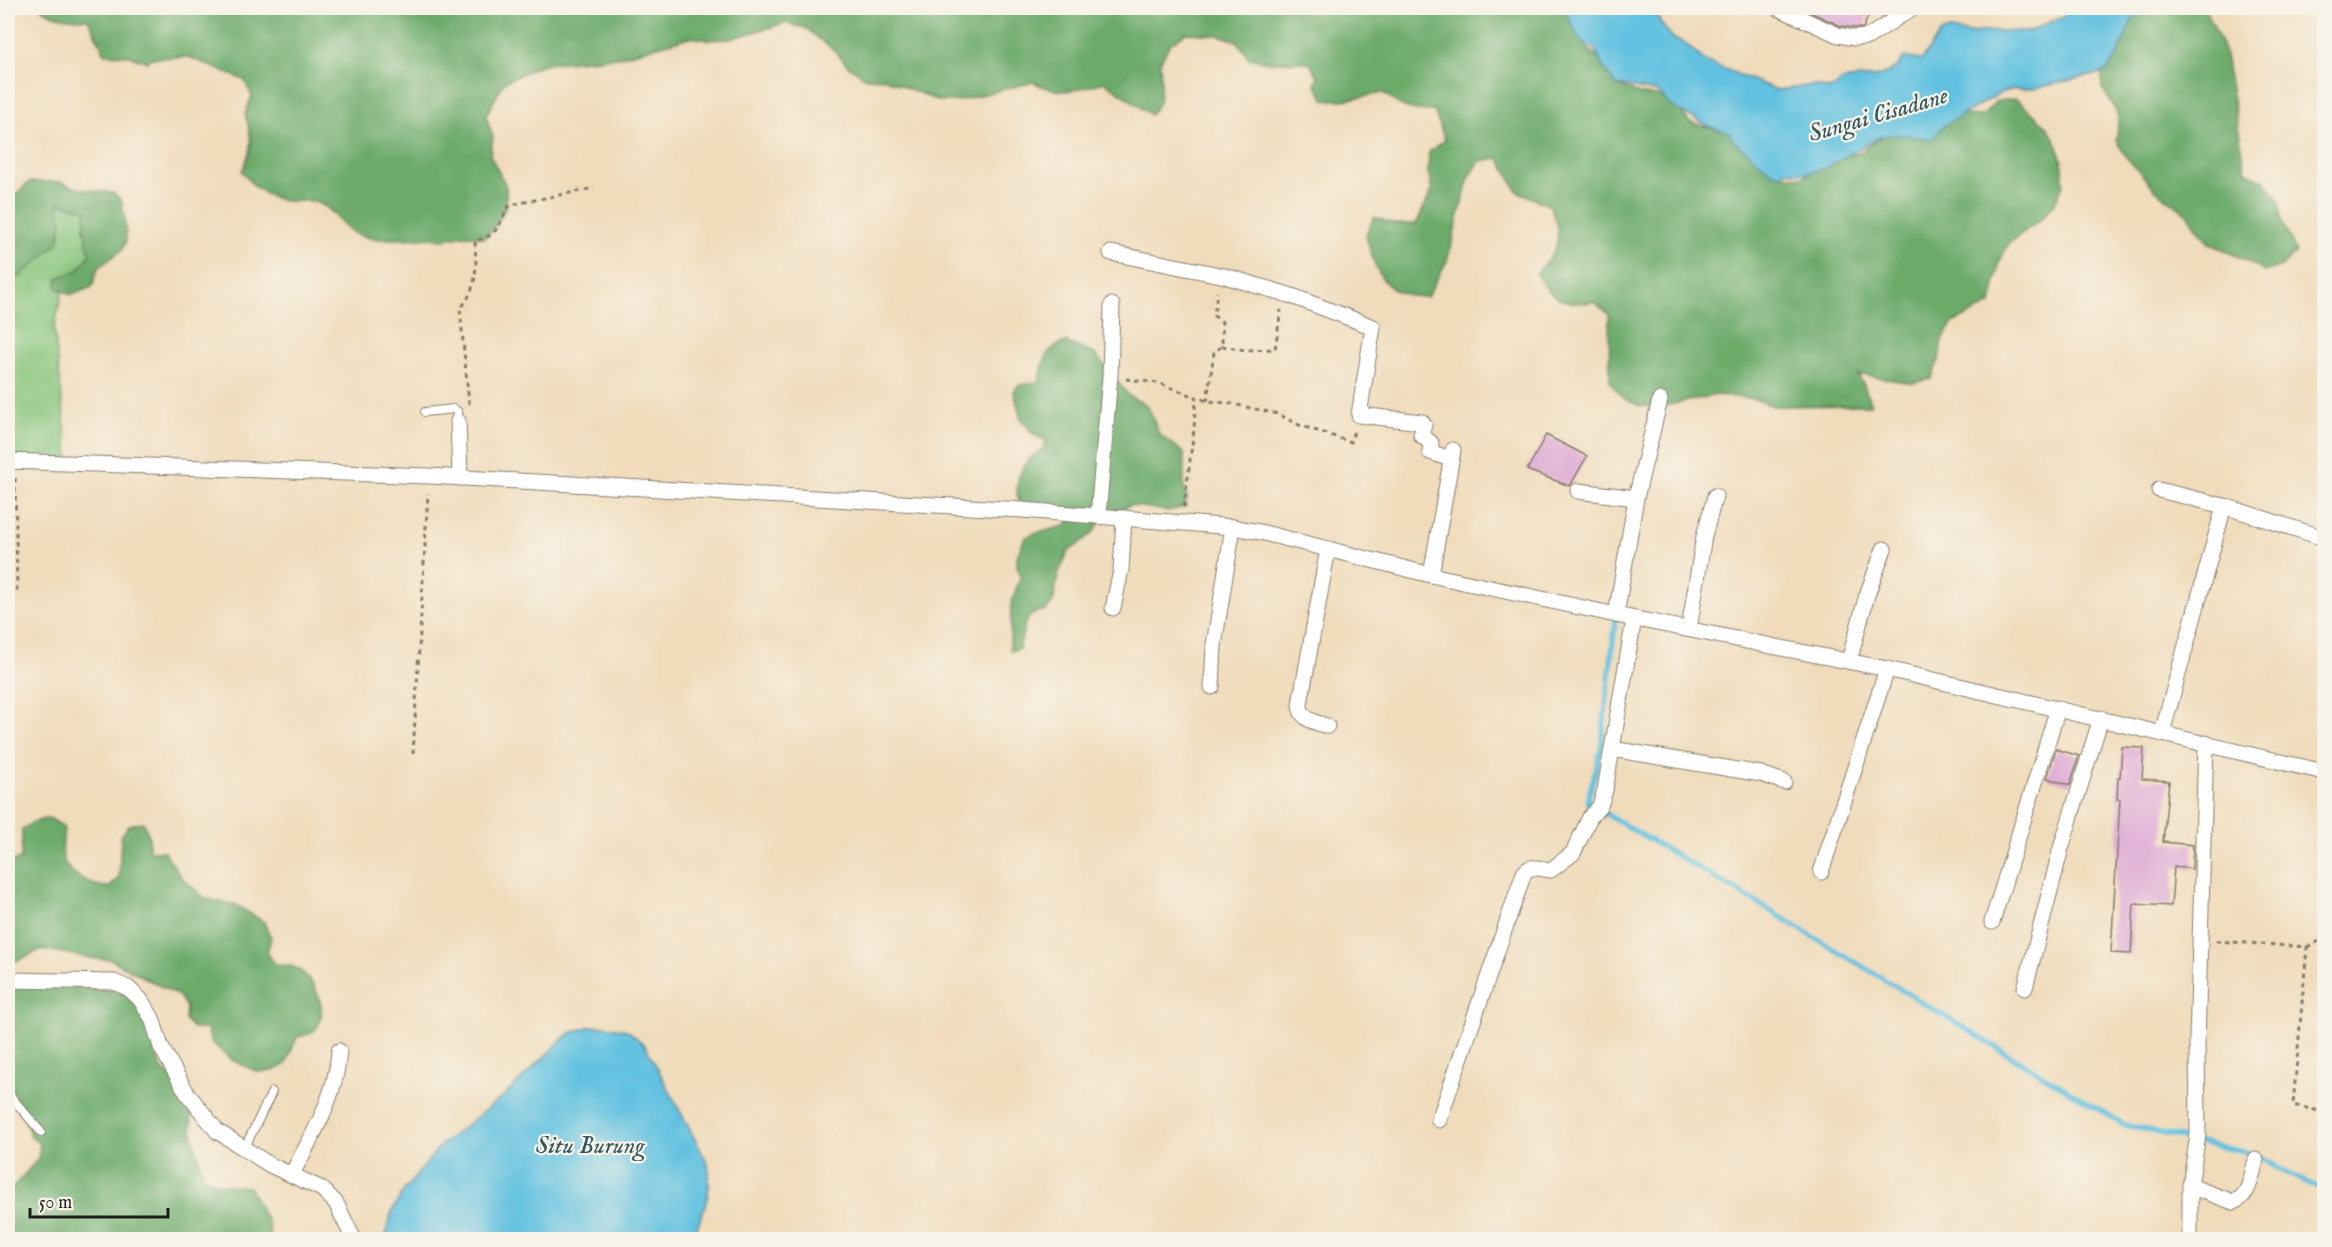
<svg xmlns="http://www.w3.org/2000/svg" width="2332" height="1247" font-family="'IM FELL English',serif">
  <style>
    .green { fill: #86c47b; stroke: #51704c; stroke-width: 1.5 }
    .forest { fill: #6caa6b; stroke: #446344; stroke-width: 1.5 }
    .water { fill: #62c1e0; stroke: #3f6e7e; stroke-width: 1.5 }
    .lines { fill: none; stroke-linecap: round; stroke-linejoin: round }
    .stream { stroke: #62c1e0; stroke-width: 5 }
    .building { fill: #dda6d3 }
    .service-casing { stroke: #867c6c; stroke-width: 10 }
    .minor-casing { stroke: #867c6c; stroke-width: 17 }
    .path { stroke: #867c6c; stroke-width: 3; stroke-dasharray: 4.5 4.5; stroke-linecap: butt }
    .service { stroke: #fff; stroke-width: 8 }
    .minor { stroke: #fff; stroke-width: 15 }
    .labels { text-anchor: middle; stroke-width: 4.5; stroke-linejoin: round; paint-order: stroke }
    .water-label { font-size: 24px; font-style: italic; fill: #345661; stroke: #f7f3e8 }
  </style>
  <rect width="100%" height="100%" fill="#f7f3e8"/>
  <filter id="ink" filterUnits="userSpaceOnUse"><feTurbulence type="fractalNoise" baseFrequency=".0167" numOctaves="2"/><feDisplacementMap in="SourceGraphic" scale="12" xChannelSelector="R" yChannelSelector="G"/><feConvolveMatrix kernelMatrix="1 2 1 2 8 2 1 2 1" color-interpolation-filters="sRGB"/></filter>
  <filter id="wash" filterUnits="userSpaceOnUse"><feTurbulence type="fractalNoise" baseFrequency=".008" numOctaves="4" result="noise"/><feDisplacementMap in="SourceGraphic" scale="24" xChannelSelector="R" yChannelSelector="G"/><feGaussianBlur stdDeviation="1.35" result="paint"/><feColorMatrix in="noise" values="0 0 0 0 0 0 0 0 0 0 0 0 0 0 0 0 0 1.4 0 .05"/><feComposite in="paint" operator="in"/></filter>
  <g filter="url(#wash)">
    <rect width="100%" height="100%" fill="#f0dcbb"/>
    <polygon class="green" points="63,195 115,228 62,292 54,330 69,461 8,456 8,263 45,200"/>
    <g class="forest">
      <path d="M41,8H1561L1575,21L1583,43L1605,66L1616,85L1636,93L1657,96L1676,104L1689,122L1731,133L1780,175L1802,177L1838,157L1859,153L1892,129L1941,122L1960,115L1983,116L1996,101L2016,99L2048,127L2058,146L2063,166V186L2054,204L2041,219L2009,243L2000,261L1991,304L1953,323L1942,339L1939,360L1931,379L1912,383L1857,374L1864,385L1871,405L1773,406L1755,399L1716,395L1659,407L1640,406L1623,398L1610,382L1609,314L1594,302C1564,305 1552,300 1536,274C1559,250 1564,237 1550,206L1517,191L1499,158L1480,161L1469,177L1447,261L1427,297C1382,297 1377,273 1366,236L1374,217L1394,224H1416L1432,190L1428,172L1429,152L1445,140L1434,111C1410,111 1401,108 1383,93L1344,100H1325L1315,84L1318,77L1309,62H1268L1249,58L1237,41L1218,35L1186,33L1170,44L1160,62L1161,82L1159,102L1151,115L1105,82C1076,90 1062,97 1033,82L957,101H938L886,79L866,78L848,66L836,52L805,28L785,23L730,39L711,40L690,37L619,57L543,64L504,82L486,116L493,137L490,155L506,186V206L497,224L484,238L464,235L441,240L433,238C412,238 372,243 354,233C340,225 334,209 318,203C304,198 299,203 287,201C265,197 254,188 242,171C253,147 253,139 245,114L252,96L244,80L189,57L151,58L147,62L127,55L105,54L88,19C71,19 55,19 41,8Z"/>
      <path d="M2140,8H2208L2206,9L2224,50L2246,171L2266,182L2279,199L2281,219L2296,252L2282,266L2264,272L2248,261L2209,243L2187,214L2157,191L2127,158L2116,140C2121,116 2117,108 2102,89V70Z"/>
      <polygon points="29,182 60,182 81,189 113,193 121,200 125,219 126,241 122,250 98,268 92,287 72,295 56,288 58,278 77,271 90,255 84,228 86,210 58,203 62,224 58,243 19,277 8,278 8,212 14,196"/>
      <path d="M1065,342L1095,354L1129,396L1148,406L1159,434L1184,453V487L1187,497L1185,507L1167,511L1130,505L1104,516L1093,533L1068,552L1059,572L1053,602L1046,611C1023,610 1024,631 1019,649L1010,651L1011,604L1021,575L1017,567V557L1024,539L1032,534L1066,526L1071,517L1021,507C1011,485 1021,461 1042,450L1046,441L1033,434L1021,419L1014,391L1019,385L1039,382C1043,363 1045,348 1065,342Z"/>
      <path d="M49,818L64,827C62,854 57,865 83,879C93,885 99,887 110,887L119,877L121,836L129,825L143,822L149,836V851H164L181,877L206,899L236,905L264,922L271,938L267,953L276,965C280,965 286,965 291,966C313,972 335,1017 311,1033C308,1035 301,1036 297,1037L286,1064L273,1071L258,1072L232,1060L211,1042L207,1029H194L185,1020L186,1007L179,996L110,959H95L42,949L17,961L8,959V862L21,859L22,830L33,822Z"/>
      <polygon points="8,979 121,992 133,1001 154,1025 156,1055 162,1070 185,1088 191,1103 192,1134 204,1177 218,1184 249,1187 269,1225 270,1239 156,1240 150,1234 123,1234 119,1240 8,1239 8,1193 38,1159 40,1144 30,1136 23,1110 8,1097"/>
    </g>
    <g class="water">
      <polygon points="1551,8 1648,8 1657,15 1661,24 1674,39 1683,42 1705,61 1777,90 1816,85 1827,89 1835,87 1842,80 1881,76 1898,66 1904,57 1922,60 1940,33 1950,30 1968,33 1997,31 2028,32 2064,16 2073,8 2146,8 2132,20 2117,57 2105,72 2033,89 2015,89 2002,92 1943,126 1933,139 1902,135 1881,136 1826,168 1806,173 1785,171 1780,175 1771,172 1731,138 1731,133 1711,127 1672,107 1658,92 1616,85 1603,67 1594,48 1583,43 1576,34 1567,14"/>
      <path d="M606,1026L627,1030L645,1045L708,1164C713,1194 703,1212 692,1239H385L392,1211L403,1192L441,1145L506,1094L568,1034L588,1027Z"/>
    </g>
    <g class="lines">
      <g class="stream">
        <polyline points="1595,808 1587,802 1601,749 1616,616"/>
        <polyline points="1599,810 1746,896 2125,1125 2257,1155 2286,1173 2324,1190"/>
      </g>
    </g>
    <g id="blocks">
      <g class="building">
        <polygon points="1801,8 1872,8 1863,28 1854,28 1841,26"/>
        <polygon points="1546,435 1587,456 1570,486 1527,470"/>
        <polygon points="2122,747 2144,748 2142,779 2169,781 2163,842 2193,845 2192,869 2174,867 2171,906 2134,904 2131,954 2111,953 2120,799 2117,799 2118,778 2120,778"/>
        <polygon points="2056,749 2079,756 2070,785 2047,778"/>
      </g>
    </g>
  </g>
  <g filter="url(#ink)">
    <use href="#blocks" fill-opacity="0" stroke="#867c6c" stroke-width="1.5"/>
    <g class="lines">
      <g class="service-casing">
        <g id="service">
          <polyline points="425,412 454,409 458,412 458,421"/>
          <polyline points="8,1093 41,1132"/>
          <polyline points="244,1149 272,1092"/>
        </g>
      </g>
      <g class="minor-casing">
        <g id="minor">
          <polyline points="1778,8 1838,35 1853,38 1868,37 1912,8"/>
          <polyline points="1111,253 1225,276 1292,296 1373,327 1359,415 1422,422 1424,425 1421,435 1431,443 1430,452 1450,459"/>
          <polyline points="458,421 460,478"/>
          <polyline points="8,461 429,476 642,488 1022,510 1233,527 1260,532 1431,575 1616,615 1887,669 2324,772"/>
          <polyline points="2159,490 2224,506"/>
          <polyline points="1578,491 1636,498"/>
          <polyline points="1098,516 1110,376 1112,305"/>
          <polyline points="1431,575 1453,450"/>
          <polyline points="1113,608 1121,570 1124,518"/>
          <polyline points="1616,615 1636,498 1660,400"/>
          <polyline points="1689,629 1704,536 1715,496"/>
          <polyline points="1849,661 1867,595 1884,549"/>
          <polyline points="1212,687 1214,645 1233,527"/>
          <path d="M1327,726C1314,722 1300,719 1300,704L1328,549"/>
          <polyline points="2162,733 2224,506 2324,538"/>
          <polyline points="1612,749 1761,774 1784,782"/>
          <polyline points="1821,872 1887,669"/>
          <polyline points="1992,922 2058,708"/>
          <polyline points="8,980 114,982 128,988 140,999 152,1018 161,1047 187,1093 217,1131 270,1165 322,1189 336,1203 354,1240"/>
          <polyline points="2025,988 2061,848 2101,718"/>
          <path d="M1439,1120L1524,873C1532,863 1541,870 1551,870L1573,853L1590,817L1600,806L1605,790L1634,619"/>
          <path d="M292,1174C313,1134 336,1098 339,1051"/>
          <path d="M2190,1186L2233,1202C2250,1197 2251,1176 2256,1160"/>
          <polyline points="2190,1240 2190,1186 2198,1135 2197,1041 2206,743"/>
        </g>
      </g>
      <g class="path">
        <polyline points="1222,346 1245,350 1275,349 1281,310"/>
        <polyline points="1126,379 1158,383 1196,397"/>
        <polyline points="1207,401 1214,352 1222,346 1222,322 1214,316 1217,292"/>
        <path d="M469,404L460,309C479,287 476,267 475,240C499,237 498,223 510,205L594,188"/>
        <polyline points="15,478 17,591"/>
        <polyline points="1184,507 1194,429 1196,397 1207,401 1228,403 1278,414 1299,425 1351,442 1354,430"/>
        <polyline points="413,754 428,493"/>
        <polyline points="2216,941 2307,947 2293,1105 2324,1112"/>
        <polyline points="2307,947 2324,939"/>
      </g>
      <use href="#service" class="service"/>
      <use href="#minor" class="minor"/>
    </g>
  </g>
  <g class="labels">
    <g class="water-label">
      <text transform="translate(1878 114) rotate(-16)" y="8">Sungai Cisadane</text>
      <text x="590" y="1153">Situ Burung</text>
    </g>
  </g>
  <rect width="2332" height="1247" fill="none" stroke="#f7f3e8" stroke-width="30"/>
  <path d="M30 1208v9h138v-9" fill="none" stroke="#1c1c1c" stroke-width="3"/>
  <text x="39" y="1208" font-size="18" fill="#1c1c1c" stroke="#f7f3e8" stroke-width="4.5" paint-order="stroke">50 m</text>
</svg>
